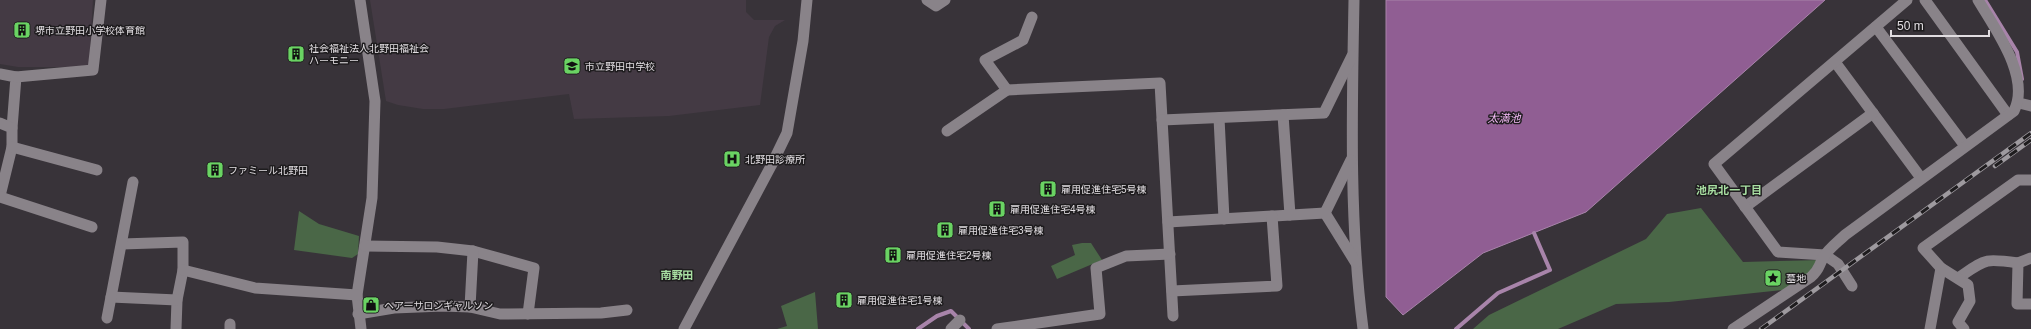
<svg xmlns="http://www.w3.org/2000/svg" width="2031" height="329" font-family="Helvetica,'Noto Sans JP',sans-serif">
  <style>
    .built { fill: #443a44 }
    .green { fill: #4a6747 }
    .water { fill: #905e93; stroke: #a884aa }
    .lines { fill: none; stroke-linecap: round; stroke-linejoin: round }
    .stream { stroke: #a884aa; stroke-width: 4 }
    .minor { stroke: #898389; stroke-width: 11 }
    .rail-casing { stroke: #9e9a9f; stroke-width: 4.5 }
    .rail { stroke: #1e1c1e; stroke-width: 3; stroke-dasharray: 9; stroke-linecap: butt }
    .labels { text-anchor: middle; stroke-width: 3; stroke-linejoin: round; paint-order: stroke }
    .poi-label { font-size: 10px; fill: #e1dde1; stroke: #1e1c1e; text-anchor: start }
    .water-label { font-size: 11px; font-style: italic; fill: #f6bcf9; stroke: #1e1c1e }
    .neighbourhood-label { font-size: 11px; font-weight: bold; fill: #a8dfa2; stroke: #1e1c1e }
  </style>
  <rect width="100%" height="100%" fill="#383339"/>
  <g class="built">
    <polygon points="0,0 93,0 89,67 18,67 0,64"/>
    <polygon points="370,0 746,0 746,12 754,20 785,20 775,26 769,37 760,105 669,116 574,119 569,94 444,109 423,109 398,105 386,101"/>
  </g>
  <g class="green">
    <polygon points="1701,208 1743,262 1822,260 1793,289 1669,302 1616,304 1558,329 1473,329 1489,315 1646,239 1667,214"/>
    <polygon points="299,211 319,224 359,236 358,254 352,258 294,250"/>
    <polygon points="1082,243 1091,243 1102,260 1057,279 1051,266 1075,255 1072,245"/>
    <polygon points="815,292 818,329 777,329 787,326 781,306"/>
  </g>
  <polygon class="water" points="1386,0 1825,0 1586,212 1483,253 1403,315 1386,297"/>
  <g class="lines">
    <g class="stream">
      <polyline points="1985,0 2017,52 2022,79"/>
      <polyline points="918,329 937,316 951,311 969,329"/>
      <polyline points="1456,329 1498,293 1550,270 1534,233"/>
    </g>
    <g class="minor">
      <polyline points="360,0 375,101 372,198 357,295 361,329"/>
      <polyline points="927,0 936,6 945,0"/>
      <path d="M1354,0C1352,110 1349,220 1363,329"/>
      <polyline points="1925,0 2008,115"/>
      <polyline points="1032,17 1023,40 985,60 1007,90 1160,83 1173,316"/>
      <polyline points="1876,27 1965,146"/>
      <polyline points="1835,62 1921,178"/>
      <polyline points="0,74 16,77 12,128"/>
      <polyline points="16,77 93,70 101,0"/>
      <polyline points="2019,103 2031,106"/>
      <polyline points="1283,115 1290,215"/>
      <polyline points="1219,118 1224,219"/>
      <polyline points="1162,120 1324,113 1352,56"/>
      <polyline points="0,123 12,128 12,147 0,196"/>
      <polyline points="947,131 1007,90"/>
      <polyline points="12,147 97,170"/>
      <polyline points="0,197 92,227"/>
      <polyline points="1745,207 1873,113"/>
      <polyline points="1325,213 1351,160"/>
      <polyline points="1168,222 1325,213 1356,263"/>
      <polyline points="122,244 183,242 183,270 177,300 176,329"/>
      <polyline points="365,246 437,247 473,251 534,268 528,314"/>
      <polyline points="2018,263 2031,258"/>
      <polyline points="183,270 255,288 357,295"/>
      <path d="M1958,278C1986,259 1984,258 2018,263L2017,304H2031"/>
      <polyline points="1852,286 1838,264 1825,255 1778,252 1714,164 1907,0"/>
      <polyline points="1172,291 1277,286 1272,216"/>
      <polyline points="111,297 177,300"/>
      <polyline points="470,307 473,251"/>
      <polyline points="358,314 394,308 443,306 470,307 500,314 601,313 627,310"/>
      <polyline points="107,318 133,182"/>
      <polyline points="230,324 230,329"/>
      <polyline points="684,329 771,166 787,133 803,41 807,0"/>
      <polyline points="951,329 960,320"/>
      <polyline points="997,329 1100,314 1096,268 1126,256 1170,254"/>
      <path d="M1733,329L1811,277C1820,269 1818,267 1823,258C1828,249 1838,242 1845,235L2014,111C2031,77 1995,29 1978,0"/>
      <polyline points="1930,329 1941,268"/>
      <polyline points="1964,329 1958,322 1970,301 1968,285 1941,268 1923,248 2018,180 2031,180"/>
    </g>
    <g class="rail-casing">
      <g id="rail">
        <polyline points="1995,166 2031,140"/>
        <polyline points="1761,329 2031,133"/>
      </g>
    </g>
    <use href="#rail" class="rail"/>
  </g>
  <defs>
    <g id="building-square" transform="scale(0.9)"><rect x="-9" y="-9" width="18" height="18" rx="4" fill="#6ad363" stroke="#1e1c1e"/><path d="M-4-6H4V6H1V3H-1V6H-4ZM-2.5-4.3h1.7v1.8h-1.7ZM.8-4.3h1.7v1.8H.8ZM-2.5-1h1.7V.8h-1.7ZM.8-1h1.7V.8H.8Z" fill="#111"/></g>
    <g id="school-square" transform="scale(0.9)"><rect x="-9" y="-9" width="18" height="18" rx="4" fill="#6ad363" stroke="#1e1c1e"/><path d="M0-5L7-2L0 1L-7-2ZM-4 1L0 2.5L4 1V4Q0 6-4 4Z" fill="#111"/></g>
    <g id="hospital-square" transform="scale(0.9)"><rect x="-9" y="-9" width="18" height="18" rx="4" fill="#6ad363" stroke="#1e1c1e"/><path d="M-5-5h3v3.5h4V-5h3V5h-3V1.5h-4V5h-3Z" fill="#111"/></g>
    <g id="sight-square" transform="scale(0.9)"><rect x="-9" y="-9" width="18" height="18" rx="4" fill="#6ad363" stroke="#1e1c1e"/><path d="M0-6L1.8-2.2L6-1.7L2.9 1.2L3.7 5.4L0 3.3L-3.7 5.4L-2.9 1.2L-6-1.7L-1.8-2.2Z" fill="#111"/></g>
    <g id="shop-square" transform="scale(0.9)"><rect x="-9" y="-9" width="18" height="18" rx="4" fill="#6ad363" stroke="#1e1c1e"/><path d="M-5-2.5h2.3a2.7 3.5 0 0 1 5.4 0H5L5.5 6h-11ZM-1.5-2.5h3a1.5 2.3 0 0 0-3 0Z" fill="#111"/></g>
  </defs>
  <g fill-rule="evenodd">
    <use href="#building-square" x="22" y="30"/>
    <use href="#building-square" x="296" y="54"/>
    <use href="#school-square" x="572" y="66"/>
    <use href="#hospital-square" x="732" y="159"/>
    <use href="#building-square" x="215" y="170"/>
    <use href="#building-square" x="1048" y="189"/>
    <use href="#building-square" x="997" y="209"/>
    <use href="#building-square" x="945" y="230"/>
    <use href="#building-square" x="893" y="255"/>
    <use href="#sight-square" x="1773" y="278"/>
    <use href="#building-square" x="844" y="300"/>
    <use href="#shop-square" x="371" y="305"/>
  </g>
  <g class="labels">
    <g class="poi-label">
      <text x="35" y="34">堺市立野田小学校体育館</text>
      <text x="309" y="52">社会福祉法人北野田福祉会<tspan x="309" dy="12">ハーモニー</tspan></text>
      <text x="585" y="70">市立野田中学校</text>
      <text x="745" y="163">北野田診療所</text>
      <text x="228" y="174">ファミール北野田</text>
      <text x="1061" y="193">雇用促進住宅5号棟</text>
      <text x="1010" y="213">雇用促進住宅4号棟</text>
      <text x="958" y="234">雇用促進住宅3号棟</text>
      <text x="906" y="259">雇用促進住宅2号棟</text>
      <text x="1786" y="282">墓地</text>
      <text x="857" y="304">雇用促進住宅1号棟</text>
      <text x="384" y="309">ヘアーサロンギャルソン</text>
    </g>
    <g class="water-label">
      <text x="1504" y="122">太満池</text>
    </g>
    <g class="neighbourhood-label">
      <text x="1729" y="194">池尻北一丁目</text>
      <text x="677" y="279">南野田</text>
    </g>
  </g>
  <path d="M1891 30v6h98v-6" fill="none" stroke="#e1dde1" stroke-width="2"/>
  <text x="1897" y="30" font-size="12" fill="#e1dde1" stroke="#1e1c1e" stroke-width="3" paint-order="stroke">50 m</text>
</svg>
